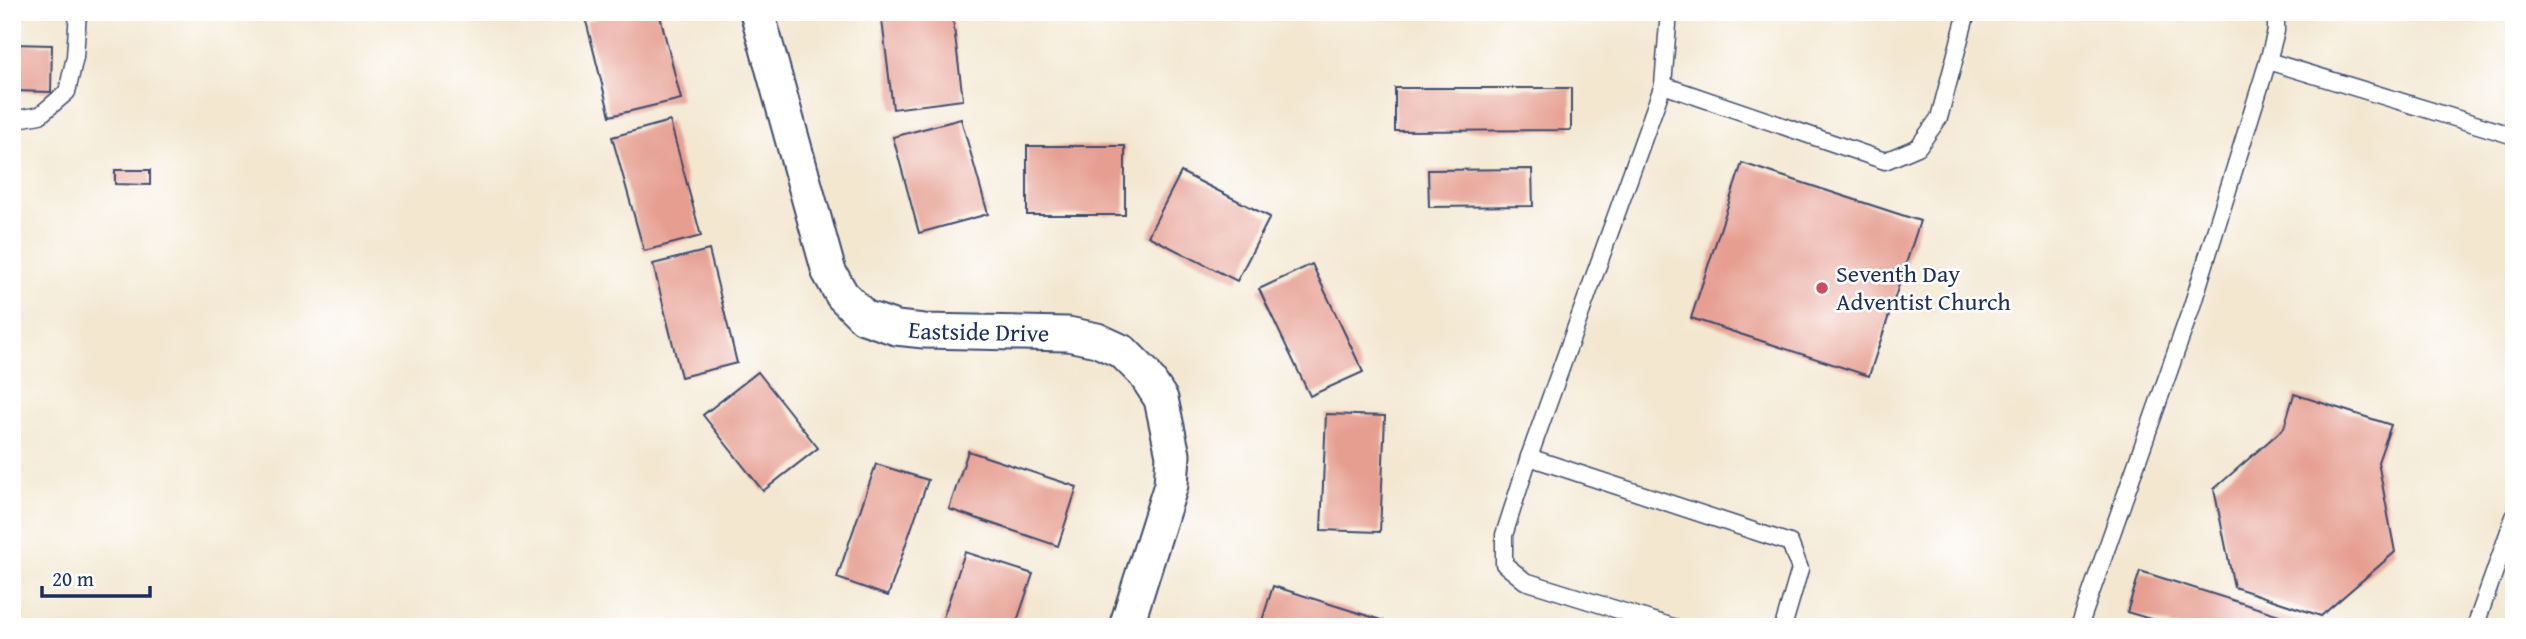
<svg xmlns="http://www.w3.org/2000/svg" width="2526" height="639" font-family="'Gentium Book Plus',serif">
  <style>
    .building { fill: #e69e90 }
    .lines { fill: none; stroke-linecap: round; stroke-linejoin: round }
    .service-casing { stroke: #3b4b6f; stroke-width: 19 }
    .minor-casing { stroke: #3b4b6f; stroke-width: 37 }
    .service { stroke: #fff; stroke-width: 16 }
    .minor { stroke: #fff; stroke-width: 33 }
    .poi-dot { fill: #d1495b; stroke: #fff; stroke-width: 2.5 }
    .labels { text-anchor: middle; stroke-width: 5; stroke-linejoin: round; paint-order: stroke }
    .poi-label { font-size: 24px; fill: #1b2f5e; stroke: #fff; text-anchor: start }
    .street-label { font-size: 24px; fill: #1b2f5e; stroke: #fff }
  </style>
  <rect width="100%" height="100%" fill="#fff"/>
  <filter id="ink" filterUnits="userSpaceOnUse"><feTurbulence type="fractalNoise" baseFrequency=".0143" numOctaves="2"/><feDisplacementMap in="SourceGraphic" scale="14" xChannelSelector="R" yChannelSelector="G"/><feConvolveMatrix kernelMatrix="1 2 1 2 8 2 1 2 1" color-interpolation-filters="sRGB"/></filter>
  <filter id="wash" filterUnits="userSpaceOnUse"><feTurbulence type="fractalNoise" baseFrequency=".00686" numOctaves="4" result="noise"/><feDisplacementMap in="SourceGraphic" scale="28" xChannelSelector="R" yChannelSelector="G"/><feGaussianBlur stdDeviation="1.57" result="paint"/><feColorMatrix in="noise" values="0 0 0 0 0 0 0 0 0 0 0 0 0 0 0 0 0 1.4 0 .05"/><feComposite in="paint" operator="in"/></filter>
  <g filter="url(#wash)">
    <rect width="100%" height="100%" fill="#f3e7d0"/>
    <g id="blocks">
      <g class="building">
        <polygon points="621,12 659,12 681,99 610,116 586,21"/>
        <polygon points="881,12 952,12 963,100 893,109"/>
        <polygon points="12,44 52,45 51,92 12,91"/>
        <polygon points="1395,88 1571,88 1571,130 1395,131"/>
        <polygon points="961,119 988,214 919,233 893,137"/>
        <polygon points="670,121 701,236 644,251 612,137"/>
        <rect x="1027" y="146" width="98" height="69"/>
        <polygon points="1742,163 1920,221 1869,376 1691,318"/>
        <polygon points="1532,169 1533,206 1429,207 1428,170"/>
        <polygon points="115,170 150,170 150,185 115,184"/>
        <polygon points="1181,172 1270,217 1237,281 1148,236"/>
        <polygon points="709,250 737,363 681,377 653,264"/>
        <polygon points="1312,264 1363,372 1310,396 1259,289"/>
        <polygon points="758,372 818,448 763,491 703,415"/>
        <polygon points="2294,394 2391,425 2378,462 2395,552 2321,616 2234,587 2214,489 2284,428"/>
        <polygon points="1326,414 1385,416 1380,532 1321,530"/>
        <polygon points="968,451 1077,487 1058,546 949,509"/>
        <polygon points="876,464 928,480 888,596 837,578"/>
        <polygon points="965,552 1033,574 1015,627 940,627"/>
        <polygon points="2140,571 2314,626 2314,627 2170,627 2171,625 2127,612"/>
        <polygon points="1273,586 1384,621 1382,627 1260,627"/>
      </g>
    </g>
  </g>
  <g filter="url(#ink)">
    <use href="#blocks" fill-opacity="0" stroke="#3b4b6f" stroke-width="2"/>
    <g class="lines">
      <g class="service-casing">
        <g id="service">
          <polyline points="1669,12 1663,85 1529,457 1504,535 1504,564 1525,581 1673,627"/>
          <polyline points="2268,61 2514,136"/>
          <polyline points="1663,85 1885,161 1918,147 1939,118 1967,12"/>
          <polyline points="12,120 40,115 67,92 75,57 78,12"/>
          <polyline points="1529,457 1790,543 1800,569 1783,627"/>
          <polyline points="2079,627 2192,306 2268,61 2276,31 2276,12"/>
          <polyline points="2475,627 2514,517"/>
        </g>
      </g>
      <g class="minor-casing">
        <g id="minor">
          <path id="s1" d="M757,12L829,272L842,295L864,317L896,328L924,331L1068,334L1097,340L1123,352L1144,373L1161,399L1173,455L1171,485L1126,627"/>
        </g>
      </g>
      <use href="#service" class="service"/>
      <use href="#minor" class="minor"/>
    </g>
  </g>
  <circle class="poi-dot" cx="1822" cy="288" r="7"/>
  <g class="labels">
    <g class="poi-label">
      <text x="1836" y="282">Seventh Day<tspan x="1836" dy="28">Adventist Church</tspan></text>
    </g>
    <g class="street-label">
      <text dy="8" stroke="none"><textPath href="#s1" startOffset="444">Eastside Drive</textPath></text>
    </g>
  </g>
  <rect width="2526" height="639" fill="none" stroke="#fff" stroke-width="42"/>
  <path d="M42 586v10h108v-10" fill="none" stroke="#1b2f5e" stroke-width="3.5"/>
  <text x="52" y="586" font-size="21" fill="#1b2f5e" stroke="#ffffff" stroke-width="5" paint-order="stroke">20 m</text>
</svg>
